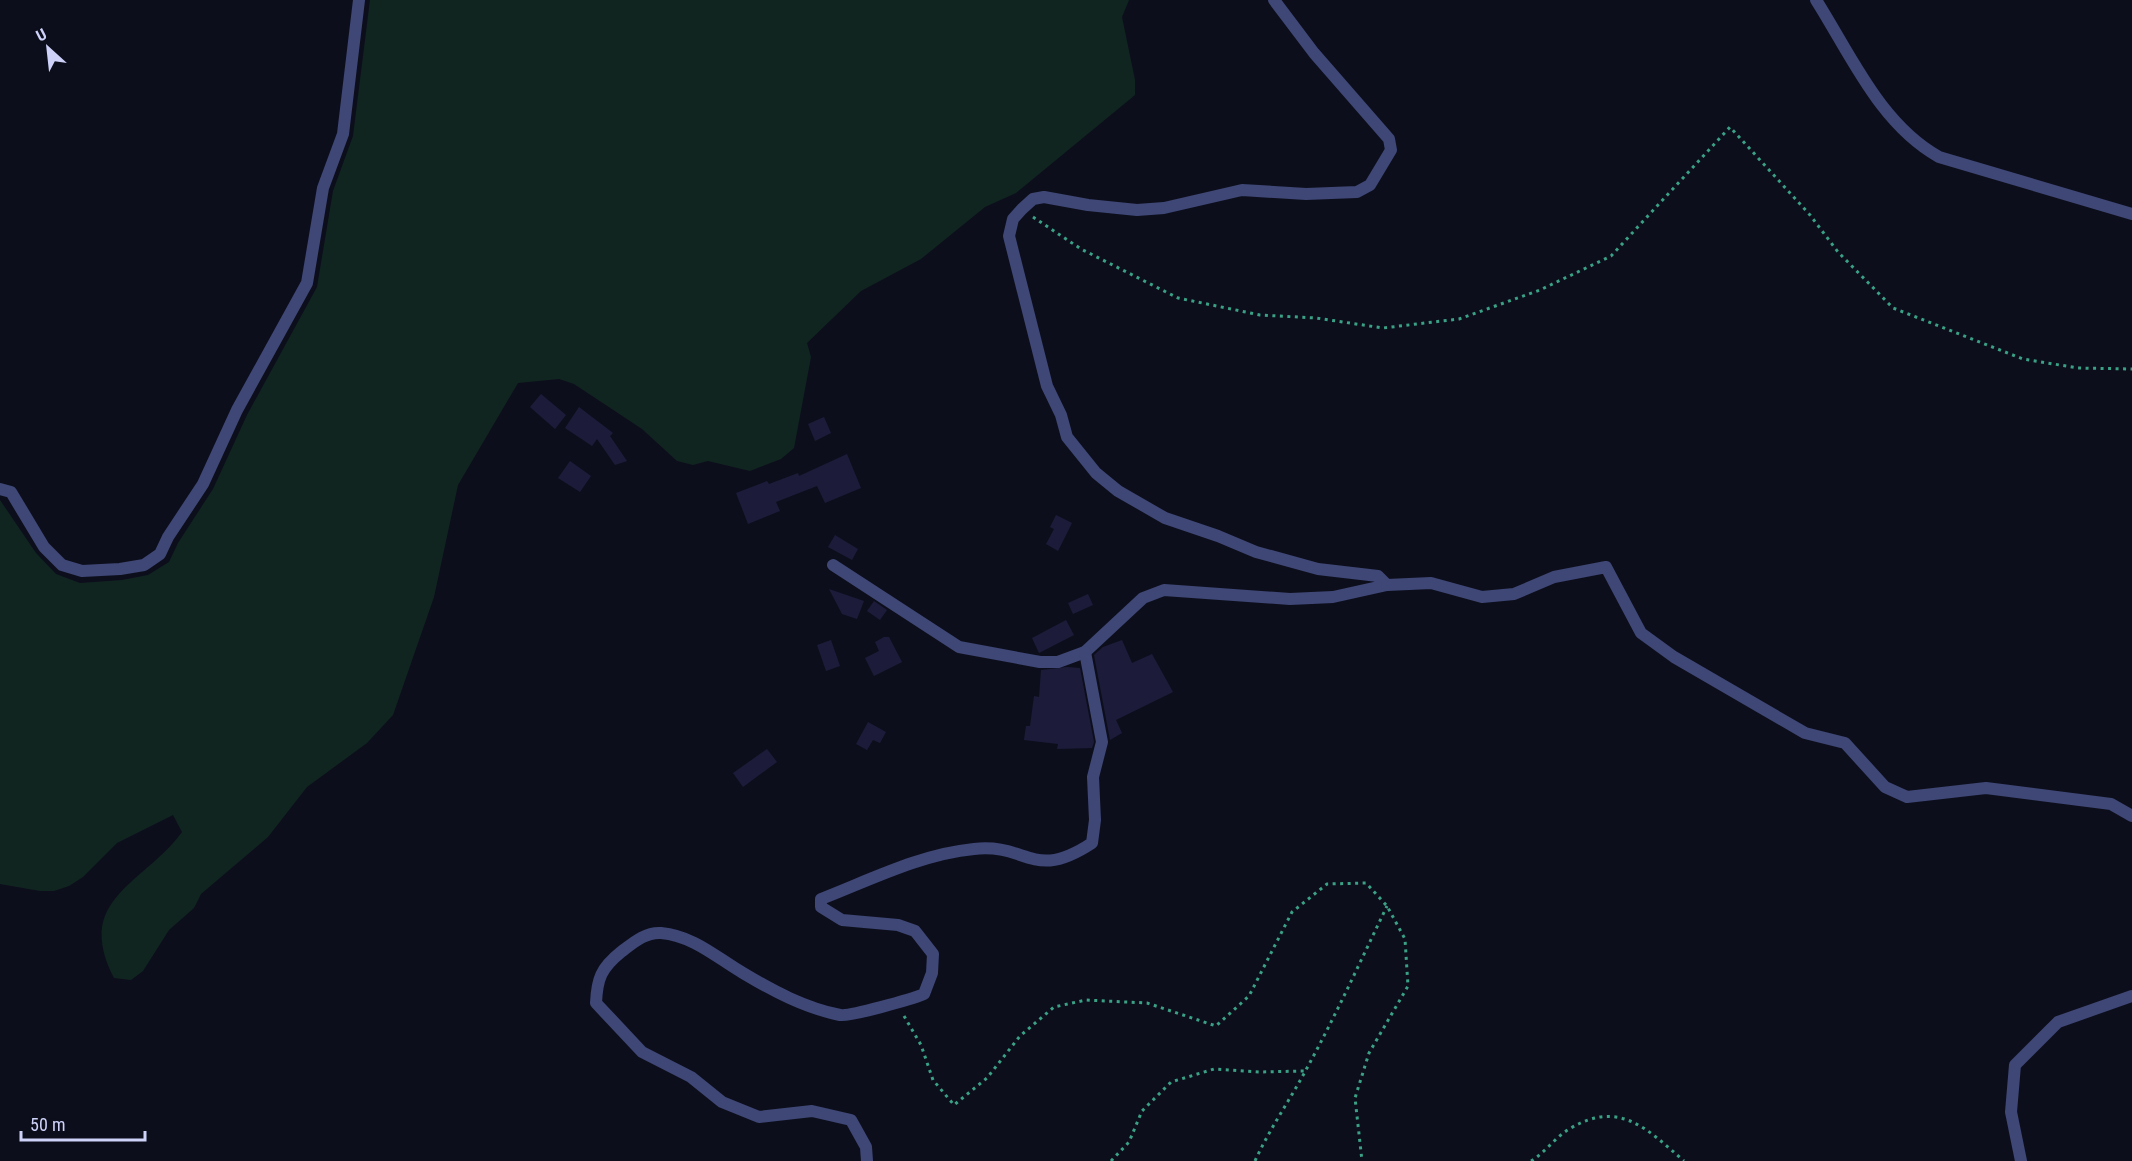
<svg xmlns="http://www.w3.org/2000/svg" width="2132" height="1161" font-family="'Roboto Condensed',sans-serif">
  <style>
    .green { fill: #112520 }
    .building { fill: #1c1c3a }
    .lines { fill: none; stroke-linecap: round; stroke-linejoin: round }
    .path { stroke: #3aa185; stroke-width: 3; stroke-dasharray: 3 4.5; stroke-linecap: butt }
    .minor { stroke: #3e4775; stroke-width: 12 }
    .tertiary { stroke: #3e4775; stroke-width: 12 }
  </style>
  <rect width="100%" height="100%" fill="#0d0e1c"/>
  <path class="green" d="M370,0H1129L1122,17L1135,80V95L1016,193L985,207L921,259L861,291L807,343L811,357L794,448L781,459L750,471L708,461L693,465L677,461L642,429L574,384L559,379L518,383L458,485L434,597L393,715L367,743L307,787L268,837L201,894L194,908L169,930L143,971L131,980L114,978C73,899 144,884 182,832L173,815L117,843L83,877L69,886L54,891H40L0,884V500L36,553L56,574L80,583L122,580L148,575L169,562L178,543L213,489L247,415L317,287L333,191L353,136Z"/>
  <g class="building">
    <polygon points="541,394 566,415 555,429 530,407"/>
    <polygon points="579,407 613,433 610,436 627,461 615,465 597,439 592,446 565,428"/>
    <polygon points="824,417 831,433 815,441 808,424"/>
    <polygon points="847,454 861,488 825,503 817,486 776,502 780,511 748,524 736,493 767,481 769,484 798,473 799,476"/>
    <polygon points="570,461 591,476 580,492 558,478"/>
    <polygon points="1056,515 1072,523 1058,551 1046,544 1054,529 1050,527"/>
    <polygon points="835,535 858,549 852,560 828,547"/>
    <polygon points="829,589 864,601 857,619 842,614"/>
    <polygon points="1088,594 1093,605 1073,614 1068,603"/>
    <polygon points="874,601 887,610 880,620 867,611"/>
    <polygon points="1066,620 1074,635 1039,653 1032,638"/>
    <polygon points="884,637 889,637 902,662 874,676 865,658 879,651 875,642"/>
    <polygon points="831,640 840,666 826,671 817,645"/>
    <polygon points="1122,640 1132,663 1152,654 1173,692 1116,720 1122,733 1110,740 1094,655 1103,647"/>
    <polygon points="1067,667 1080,668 1094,742 1092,748 1057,749 1058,744 1024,740 1026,726 1030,726 1034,696 1039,697 1041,670"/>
    <polygon points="868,722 886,732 880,743 873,740 867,750 856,744"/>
    <polygon points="767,749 777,762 743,787 733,773"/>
  </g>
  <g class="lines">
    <g class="path">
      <polyline points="1033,217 1081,249 1178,298 1260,315 1316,318 1383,328 1459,319 1540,290 1611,256 1730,127 1810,215 1838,252 1893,308 2023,359 2078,368 2132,369"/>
      <polyline points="904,1016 921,1045 933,1080 954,1105 987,1078 1020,1036 1054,1007 1086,1000 1147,1003 1216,1026 1249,996 1292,912 1327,884 1366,883 1387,906 1405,939 1408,986 1369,1053 1355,1098 1362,1161"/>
      <polyline points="1111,1161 1129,1142 1142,1111 1171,1082 1214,1069 1259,1072 1306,1071"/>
      <path d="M1255,1161C1270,1128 1290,1100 1307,1068C1336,1015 1361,960 1387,906"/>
      <path d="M1531,1161C1546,1152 1556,1136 1571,1128C1620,1099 1648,1130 1684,1161"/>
    </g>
    <g class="minor">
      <path d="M1816,0C1851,55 1880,124 1939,157L2132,214"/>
      <polyline points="833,565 959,647 1040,662 1058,662 1085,652 1143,598 1164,590 1290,599 1333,597 1387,585 1378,576 1318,569 1256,552 1218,536 1165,518 1118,491 1096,473 1067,437 1061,415 1047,386 1009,236 1013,219 1022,209 1033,199 1044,197 1088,205 1137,210 1164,208 1242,190 1306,194 1357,192 1370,185 1391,150 1389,139 1314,53 1274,0"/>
      <polyline points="1387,585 1431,583 1482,597 1514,594 1554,577 1606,567 1641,633 1674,657 1805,733 1845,743 1885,787 1907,797 1986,788 2111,804 2132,816"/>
      <path d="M867,1161L866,1147L851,1120L812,1111L759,1117L722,1102L691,1077L642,1052L596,1003C597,979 601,968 621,952C633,943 645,932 661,933C694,936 717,958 743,973C773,991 805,1008 840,1015C849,1017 912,999 924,994L932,973L933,954L915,931L898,925L842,920L821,907V899C870,880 921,854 974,849C1028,843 1033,882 1092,843L1095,820L1093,777L1102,742L1085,652"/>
      <polyline points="2021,1161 2011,1112 2015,1065 2058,1022 2132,996"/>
    </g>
    <polyline class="tertiary" points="0,489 11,492 44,547 62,565 82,571 120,569 144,565 160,554 168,537 203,484 237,410 307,283 323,188 343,134 359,0"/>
  </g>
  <g transform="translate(48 48) rotate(333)" stroke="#0d0e1c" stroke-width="4.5" paint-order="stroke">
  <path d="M0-4.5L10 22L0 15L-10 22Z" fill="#ced2f9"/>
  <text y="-9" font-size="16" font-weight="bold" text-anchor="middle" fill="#ced2f9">U</text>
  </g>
  <path d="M21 1131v9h124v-9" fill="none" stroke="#ced2f9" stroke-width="3"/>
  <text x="30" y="1131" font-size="18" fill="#ced2f9" stroke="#0d0e1c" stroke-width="4.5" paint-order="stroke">50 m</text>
</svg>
